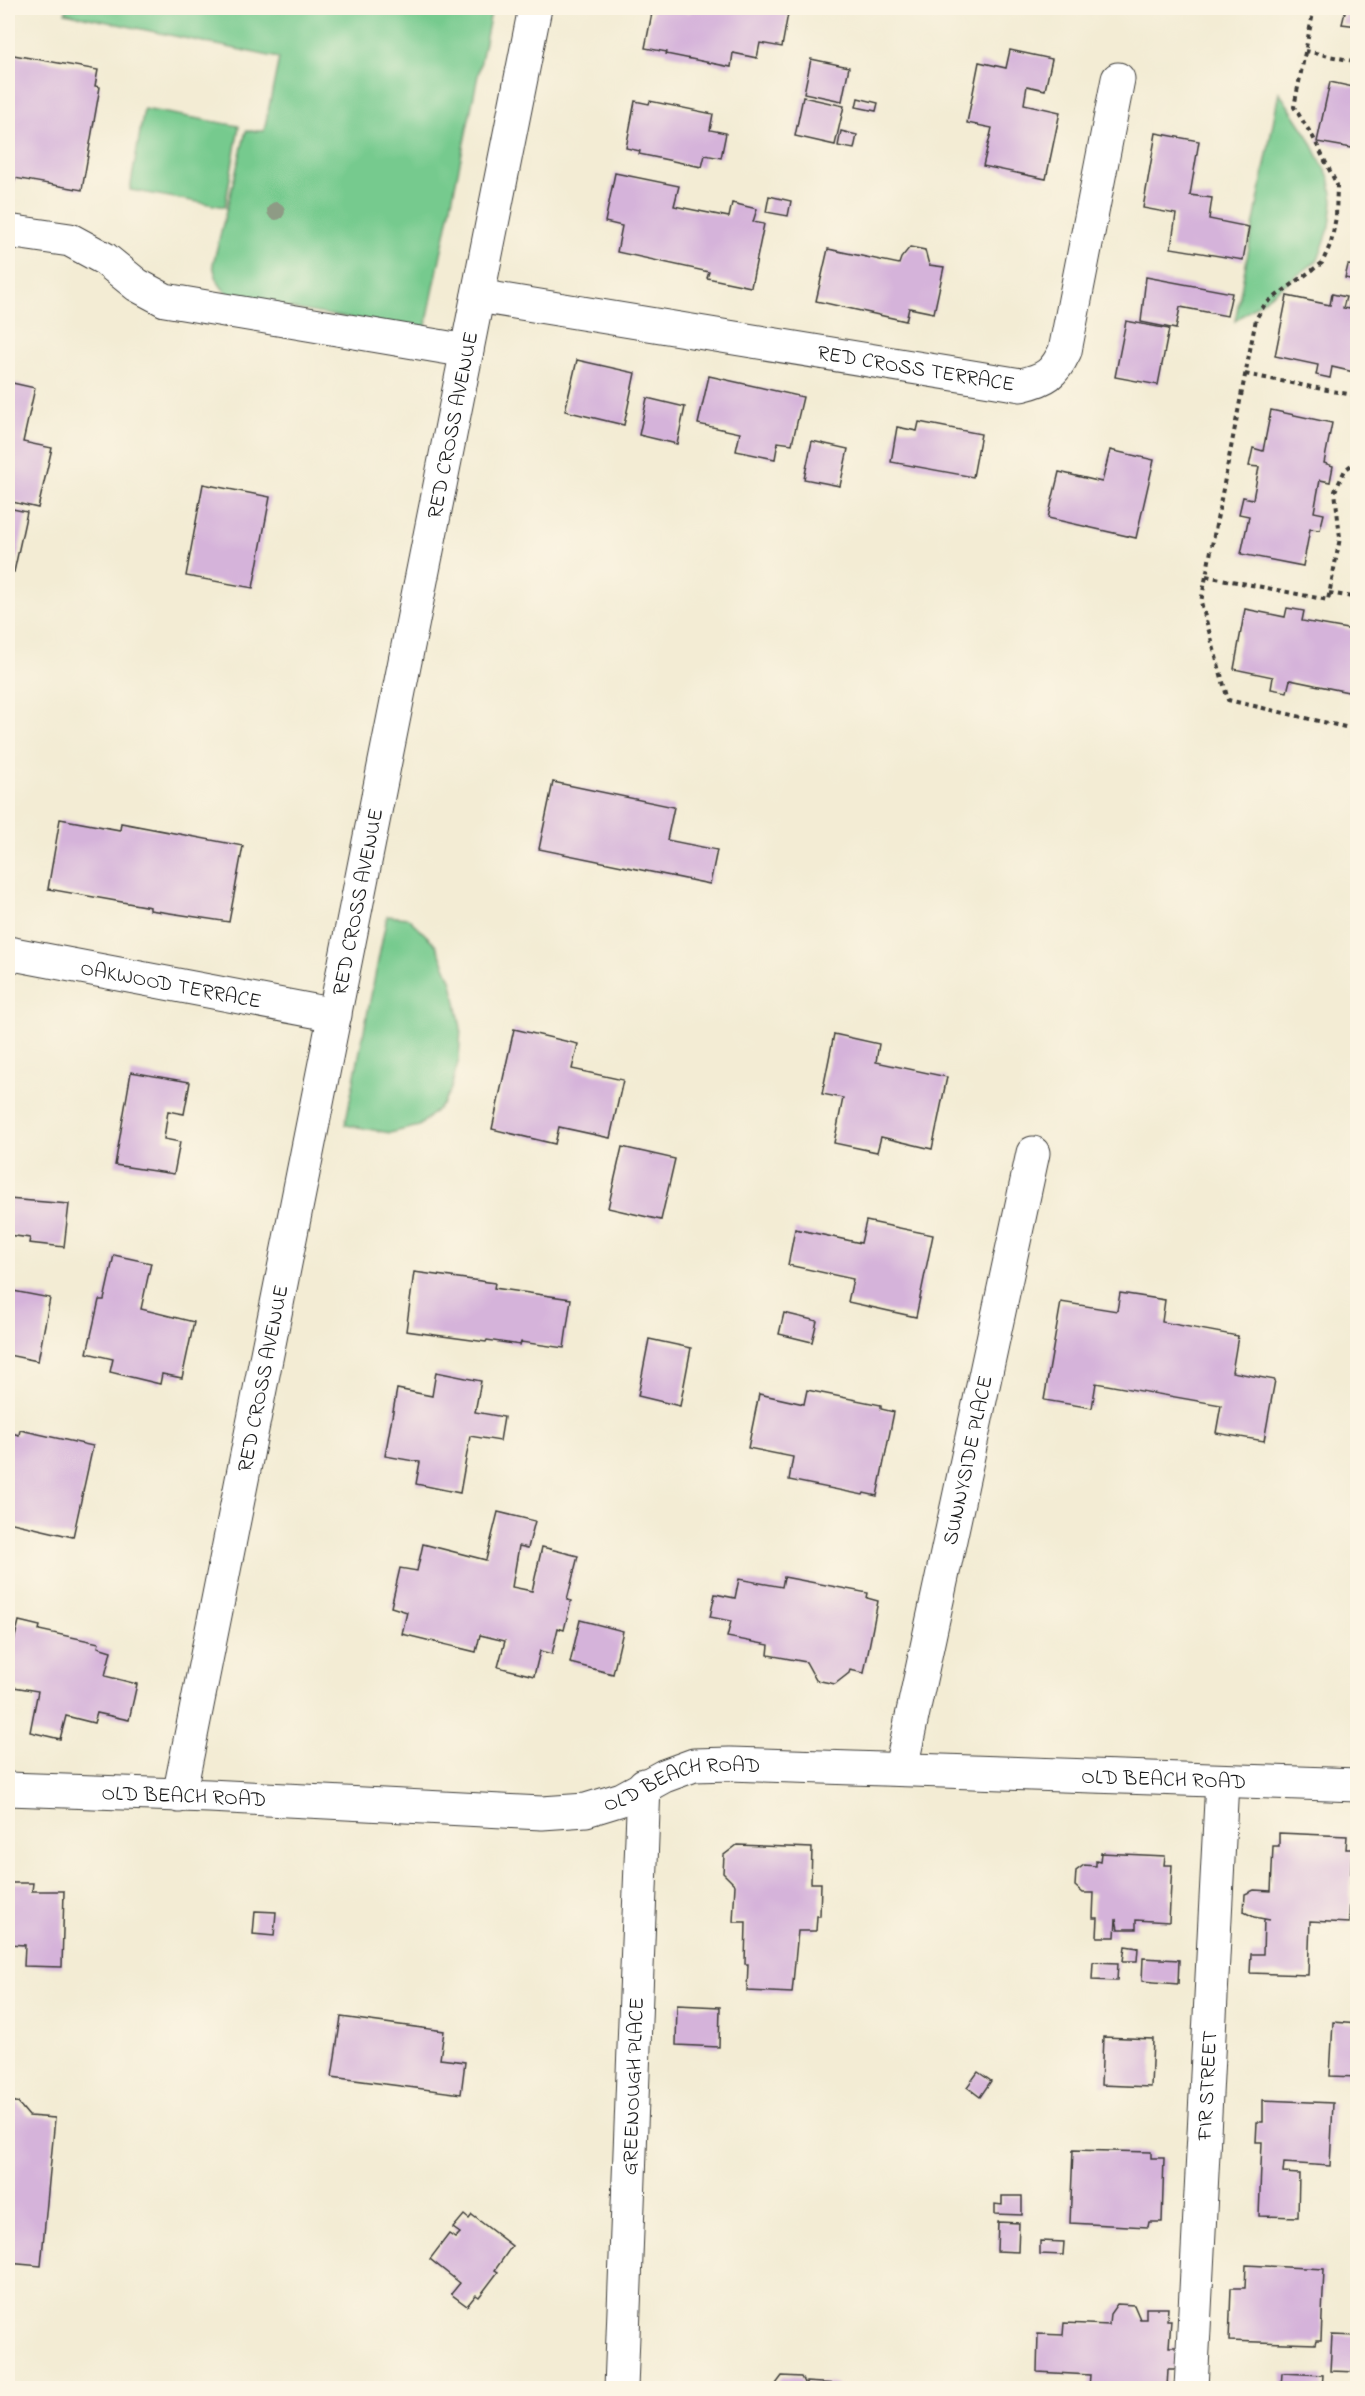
<svg xmlns="http://www.w3.org/2000/svg" width="1365" height="2396" font-family="'Indie Flower',sans-serif">
  <style>
    .green { fill: #76ca8e; stroke: #497355; stroke-width: 1.5 }
    .building { fill: #d5b3da }
    .lines { fill: none; stroke-linecap: round; stroke-linejoin: round }
    .minor-casing { stroke: #3c3b38; stroke-width: 35 }
    .path { stroke: #3c3b38; stroke-width: 4; stroke-dasharray: 4.5 4.5; stroke-linecap: butt }
    .minor { stroke: #fff; stroke-width: 33 }
    .tree { fill: #8e9b85 }
    .labels { text-anchor: middle; stroke-width: 5; stroke-linejoin: round; paint-order: stroke }
    .street-label { font-size: 21px; fill: #1c1c1c; stroke: #fcf5e5 }
  </style>
  <rect width="100%" height="100%" fill="#fcf5e5"/>
  <filter id="ink" filterUnits="userSpaceOnUse"><feTurbulence type="fractalNoise" baseFrequency=".0167" numOctaves="2"/><feDisplacementMap in="SourceGraphic" scale="12" xChannelSelector="R" yChannelSelector="G"/><feConvolveMatrix kernelMatrix="1 2 1 2 8 2 1 2 1" color-interpolation-filters="sRGB"/></filter>
  <filter id="wash" filterUnits="userSpaceOnUse"><feTurbulence type="fractalNoise" baseFrequency=".008" numOctaves="4" result="noise"/><feDisplacementMap in="SourceGraphic" scale="24" xChannelSelector="R" yChannelSelector="G"/><feGaussianBlur stdDeviation="1.35" result="paint"/><feColorMatrix in="noise" values="0 0 0 0 0 0 0 0 0 0 0 0 0 0 0 0 0 1.4 0 .05"/><feComposite in="paint" operator="in"/></filter>
  <g filter="url(#wash)">
    <rect width="100%" height="100%" fill="#f3ecd4"/>
    <g class="green">
      <path d="M67,8H492L425,331L234,299C220,289 216,281 213,264L246,131H264L279,58L65,13Z"/>
      <polygon points="1279,92 1308,136 1330,180 1333,201 1330,226 1318,260 1235,321"/>
      <polygon points="144,109 239,126 225,207 130,190"/>
      <polygon points="387,916 408,918 436,945 452,982 461,1028 459,1059 451,1089 442,1105 419,1126 390,1133 345,1125"/>
    </g>
    <g id="blocks">
      <g class="building">
        <polygon points="653,8 690,13 690,8 729,13 730,8 789,8 782,47 760,43 757,58 733,53 731,67 666,54 667,52 645,48"/>
        <polygon points="1346,8 1358,8 1358,26 1342,24"/>
        <polygon points="1010,50 1052,59 1045,90 1027,86 1024,104 1060,112 1046,179 983,166 992,128 967,123 979,62 1006,68"/>
        <polygon points="8,54 98,70 95,86 100,87 82,190 15,178 9,217"/>
        <polygon points="811,59 849,67 842,101 804,93"/>
        <polygon points="1330,82 1358,88 1358,149 1317,142"/>
        <polygon points="803,97 844,106 835,145 795,136"/>
        <polygon points="858,98 878,103 876,111 856,107"/>
        <polygon points="635,101 649,104 650,101 713,114 710,130 726,133 721,158 705,155 702,167 639,154 640,151 626,148"/>
        <polygon points="841,131 857,135 854,149 838,146"/>
        <polygon points="1156,133 1199,141 1190,195 1212,198 1209,219 1249,227 1243,260 1171,248 1176,214 1143,208"/>
        <polygon points="615,173 679,186 674,206 729,217 732,203 757,209 753,222 764,224 751,287 707,278 709,272 617,252 622,226 605,222"/>
        <polygon points="769,196 791,201 788,216 766,212"/>
        <polygon points="910,247 925,250 929,265 944,267 934,313 909,308 906,321 816,301 828,249 899,264 901,258"/>
        <polygon points="1348,265 1358,266 1358,373 1332,367 1330,378 1316,375 1318,365 1275,356 1287,296 1330,305 1332,294 1346,297 1343,308 1349,309 1355,280 1345,278"/>
        <polygon points="1146,277 1232,293 1227,316 1180,307 1176,329 1141,322"/>
        <polygon points="1126,321 1169,329 1158,385 1115,377"/>
        <polygon points="577,360 635,373 624,425 565,411"/>
        <polygon points="709,376 803,397 792,444 778,442 775,459 736,451 740,433 698,424"/>
        <polygon points="8,382 35,388 23,442 52,448 38,508 8,501"/>
        <polygon points="647,398 685,407 677,444 639,435"/>
        <polygon points="1271,410 1332,423 1324,463 1333,466 1330,482 1320,480 1314,512 1324,514 1320,530 1310,529 1303,566 1241,554 1249,516 1239,514 1243,497 1253,499 1259,467 1249,466 1253,448 1263,451"/>
        <polygon points="919,422 981,434 973,477 891,462 897,427 917,431"/>
        <polygon points="812,441 848,449 840,486 804,479"/>
        <polygon points="1110,450 1154,460 1136,538 1048,518 1059,472 1102,482"/>
        <polygon points="203,484 270,497 253,588 186,576"/>
        <polygon points="8,508 27,512 14,572 8,570"/>
        <polygon points="1287,608 1304,611 1302,621 1358,631 1358,694 1290,680 1287,692 1271,689 1273,677 1234,669 1245,609 1285,617"/>
        <polygon points="553,782 674,807 667,840 717,850 710,884 539,849"/>
        <polygon points="60,819 120,830 121,823 243,846 229,922 150,910 150,907 48,889"/>
        <polygon points="514,1029 578,1044 572,1069 623,1080 610,1138 559,1127 555,1144 492,1129"/>
        <polygon points="834,1034 879,1044 876,1062 947,1077 932,1149 881,1137 877,1152 834,1143 843,1098 822,1094"/>
        <polygon points="131,1072 190,1082 184,1114 168,1111 164,1139 180,1142 174,1174 115,1165"/>
        <polygon points="622,1147 675,1159 661,1220 608,1208"/>
        <polygon points="8,1199 69,1204 64,1247 29,1243 30,1238 8,1235"/>
        <polygon points="866,1221 933,1235 916,1317 848,1302 853,1279 788,1265 795,1229 861,1243"/>
        <polygon points="114,1255 151,1263 141,1309 194,1322 182,1378 162,1374 160,1384 110,1372 113,1359 87,1353 99,1300 104,1300"/>
        <polygon points="414,1272 495,1283 494,1288 571,1299 564,1348 521,1342 520,1345 487,1340 486,1342 406,1331"/>
        <polygon points="8,1290 50,1298 38,1361 8,1355"/>
        <polygon points="1120,1293 1165,1300 1162,1322 1238,1336 1232,1372 1275,1380 1264,1441 1216,1433 1221,1405 1096,1383 1092,1408 1044,1400 1061,1302 1117,1311"/>
        <polygon points="784,1313 817,1321 812,1342 779,1334"/>
        <polygon points="649,1339 691,1348 680,1406 638,1396"/>
        <polygon points="436,1372 481,1381 475,1412 504,1417 500,1441 470,1436 460,1493 416,1484 420,1462 385,1456 397,1389 432,1396"/>
        <polygon points="807,1390 881,1405 881,1409 894,1412 877,1496 864,1493 863,1495 789,1480 793,1457 748,1448 759,1394 804,1404"/>
        <polygon points="20,1430 93,1446 73,1537 8,1522 8,1432 19,1435"/>
        <polygon points="498,1512 535,1521 528,1548 519,1546 512,1587 532,1591 542,1547 578,1556 567,1600 571,1601 564,1630 558,1628 552,1654 540,1651 534,1676 498,1667 505,1641 480,1635 476,1652 402,1634 407,1612 391,1607 400,1568 417,1571 423,1544 486,1560"/>
        <polygon points="784,1577 868,1593 867,1598 878,1601 864,1673 850,1670 849,1673 835,1684 816,1680 806,1662 768,1655 769,1645 727,1637 731,1621 710,1617 715,1594 735,1598 739,1579 782,1587"/>
        <polygon points="580,1620 623,1631 613,1674 570,1663"/>
        <polygon points="19,1621 40,1626 39,1630 99,1643 98,1647 111,1651 105,1676 137,1684 129,1720 97,1713 94,1723 66,1716 60,1739 30,1732 38,1691 8,1686 8,1639 14,1641"/>
        <polygon points="1279,1833 1347,1836 1346,1849 1352,1849 1349,1923 1310,1921 1308,1975 1250,1973 1251,1954 1263,1954 1264,1919 1270,1920 1254,1917 1244,1912 1245,1894 1254,1890 1271,1891 1273,1846 1279,1846"/>
        <polygon points="737,1845 812,1848 811,1883 821,1883 820,1916 817,1916 816,1931 798,1931 792,1993 747,1991 748,1964 745,1964 746,1922 733,1922 735,1885 723,1873 724,1855"/>
        <polygon points="1101,1853 1165,1856 1164,1865 1172,1865 1169,1922 1136,1920 1136,1929 1118,1929 1116,1919 1115,1937 1097,1937 1098,1918 1093,1918 1094,1893 1083,1893 1075,1886 1076,1871 1084,1865 1096,1866 1096,1861 1100,1862"/>
        <polygon points="8,1883 33,1883 32,1891 64,1891 62,1967 24,1966 25,1945 8,1944"/>
        <polygon points="255,1911 276,1912 274,1936 253,1934"/>
        <polygon points="1125,1946 1138,1948 1137,1961 1123,1961"/>
        <polygon points="1143,1958 1179,1960 1178,1984 1142,1981"/>
        <polygon points="1093,1962 1118,1963 1117,1981 1092,1980"/>
        <polygon points="677,2005 720,2007 719,2047 676,2045"/>
        <polygon points="341,2017 444,2031 440,2059 465,2062 461,2094 332,2077"/>
        <polygon points="1333,2022 1358,2024 1358,2077 1330,2076"/>
        <polygon points="1103,2037 1153,2039 1151,2087 1101,2085"/>
        <polygon points="978,2072 991,2081 980,2097 967,2087"/>
        <polygon points="8,2099 18,2103 29,2116 55,2118 41,2266 8,2263"/>
        <polygon points="1263,2100 1333,2103 1330,2166 1284,2163 1283,2173 1299,2174 1298,2217 1259,2216 1262,2142 1256,2142 1257,2122 1263,2122"/>
        <polygon points="1073,2150 1151,2152 1151,2158 1164,2158 1162,2222 1149,2222 1148,2227 1070,2223"/>
        <polygon points="1002,2196 1022,2196 1022,2215 995,2214 995,2204 1002,2205"/>
        <polygon points="464,2215 469,2219 472,2215 512,2246 495,2270 498,2272 479,2297 476,2295 467,2306 451,2294 460,2283 430,2259 449,2234 455,2238 460,2233 453,2228"/>
        <polygon points="998,2222 1019,2223 1018,2252 997,2251"/>
        <polygon points="1040,2241 1064,2242 1063,2255 1040,2254"/>
        <polygon points="1246,2265 1324,2269 1321,2340 1316,2340 1315,2344 1229,2341 1231,2288 1245,2288"/>
        <polygon points="1117,2304 1134,2305 1140,2319 1146,2319 1146,2308 1168,2308 1167,2320 1171,2320 1169,2347 1177,2347 1176,2369 1168,2369 1167,2388 1089,2388 1090,2375 1037,2372 1038,2334 1063,2335 1064,2323 1109,2325 1110,2314"/>
        <polygon points="1332,2335 1358,2336 1358,2372 1330,2371"/>
        <polygon points="1282,2373 1323,2375 1322,2388 1281,2388"/>
        <polygon points="782,2376 801,2377 806,2387 806,2382 837,2384 837,2388 773,2388"/>
        <polygon points="711,2384 761,2387 761,2388 711,2388"/>
      </g>
    </g>
  </g>
  <g filter="url(#ink)">
    <use href="#blocks" fill-opacity="0" stroke="#3c3b38" stroke-width="1.5"/>
    <g class="lines">
      <g class="minor-casing">
        <g id="minor">
          <polyline points="8,231 70,240 105,259 137,285 165,300 467,351"/>
          <path id="s1" d="M478,296L1021,385C1046,379 1054,374 1065,351L1118,79"/>
          <path id="s2" d="M8,953L335,1015"/>
          <path id="s3" d="M901,1768L1033,1153"/>
          <path id="s4" d="M8,1789L209,1796L542,1813L586,1810L622,1799L664,1776L694,1765L730,1764L1358,1785"/>
          <path id="s5" d="M179,1796L535,8"/>
          <path id="s6" d="M621,2388L644,1785"/>
          <path id="s7" d="M1191,2388L1222,1781"/>
        </g>
      </g>
      <g class="path">
        <polyline points="1314,8 1294,107 1313,137 1337,185 1336,217 1331,243 1322,263 1265,304 1256,319 1201,602 1228,700 1358,730"/>
        <polyline points="1305,51 1358,62"/>
        <polyline points="1245,374 1358,396"/>
        <polyline points="1206,576 1328,600 1340,538 1335,491 1345,470 1358,460"/>
        <polyline points="1329,593 1358,598"/>
      </g>
      <use href="#minor" class="minor"/>
    </g>
    <circle class="tree" cx="276" cy="211" r="9"/>
  </g>
  <g class="labels">
    <g class="street-label">
      <text dy="7" stroke="none"><textPath href="#s1" startOffset="444">RED CROSS TERRACE</textPath></text>
      <text dy="7" stroke="none"><textPath href="#s5" startOffset="1398">RED CROSS AVENUE</textPath></text>
      <text dy="7" stroke="none"><textPath href="#s5" startOffset="912">RED CROSS AVENUE</textPath></text>
      <text dy="7" stroke="none"><textPath href="#s2" startOffset="166">OAKWOOD TERRACE</textPath></text>
      <text dy="7" stroke="none"><textPath href="#s5" startOffset="426">RED CROSS AVENUE</textPath></text>
      <text dy="7" stroke="none"><textPath href="#s3" startOffset="315">SUNNYSIDE PLACE</textPath></text>
      <text dy="7" stroke="none"><textPath href="#s4" startOffset="1166">OLD BEACH ROAD</textPath></text>
      <text dy="7" stroke="none"><textPath href="#s4" startOffset="680">OLD BEACH ROAD</textPath></text>
      <text dy="7" stroke="none"><textPath href="#s4" startOffset="176">OLD BEACH ROAD</textPath></text>
      <text dy="7" stroke="none"><textPath href="#s7" startOffset="303">FIR STREET</textPath></text>
      <text dy="7" stroke="none"><textPath href="#s6" startOffset="302">GREENOUGH PLACE</textPath></text>
    </g>
  </g>
  <rect width="1365" height="2396" fill="none" stroke="#fcf5e5" stroke-width="30"/>
</svg>
